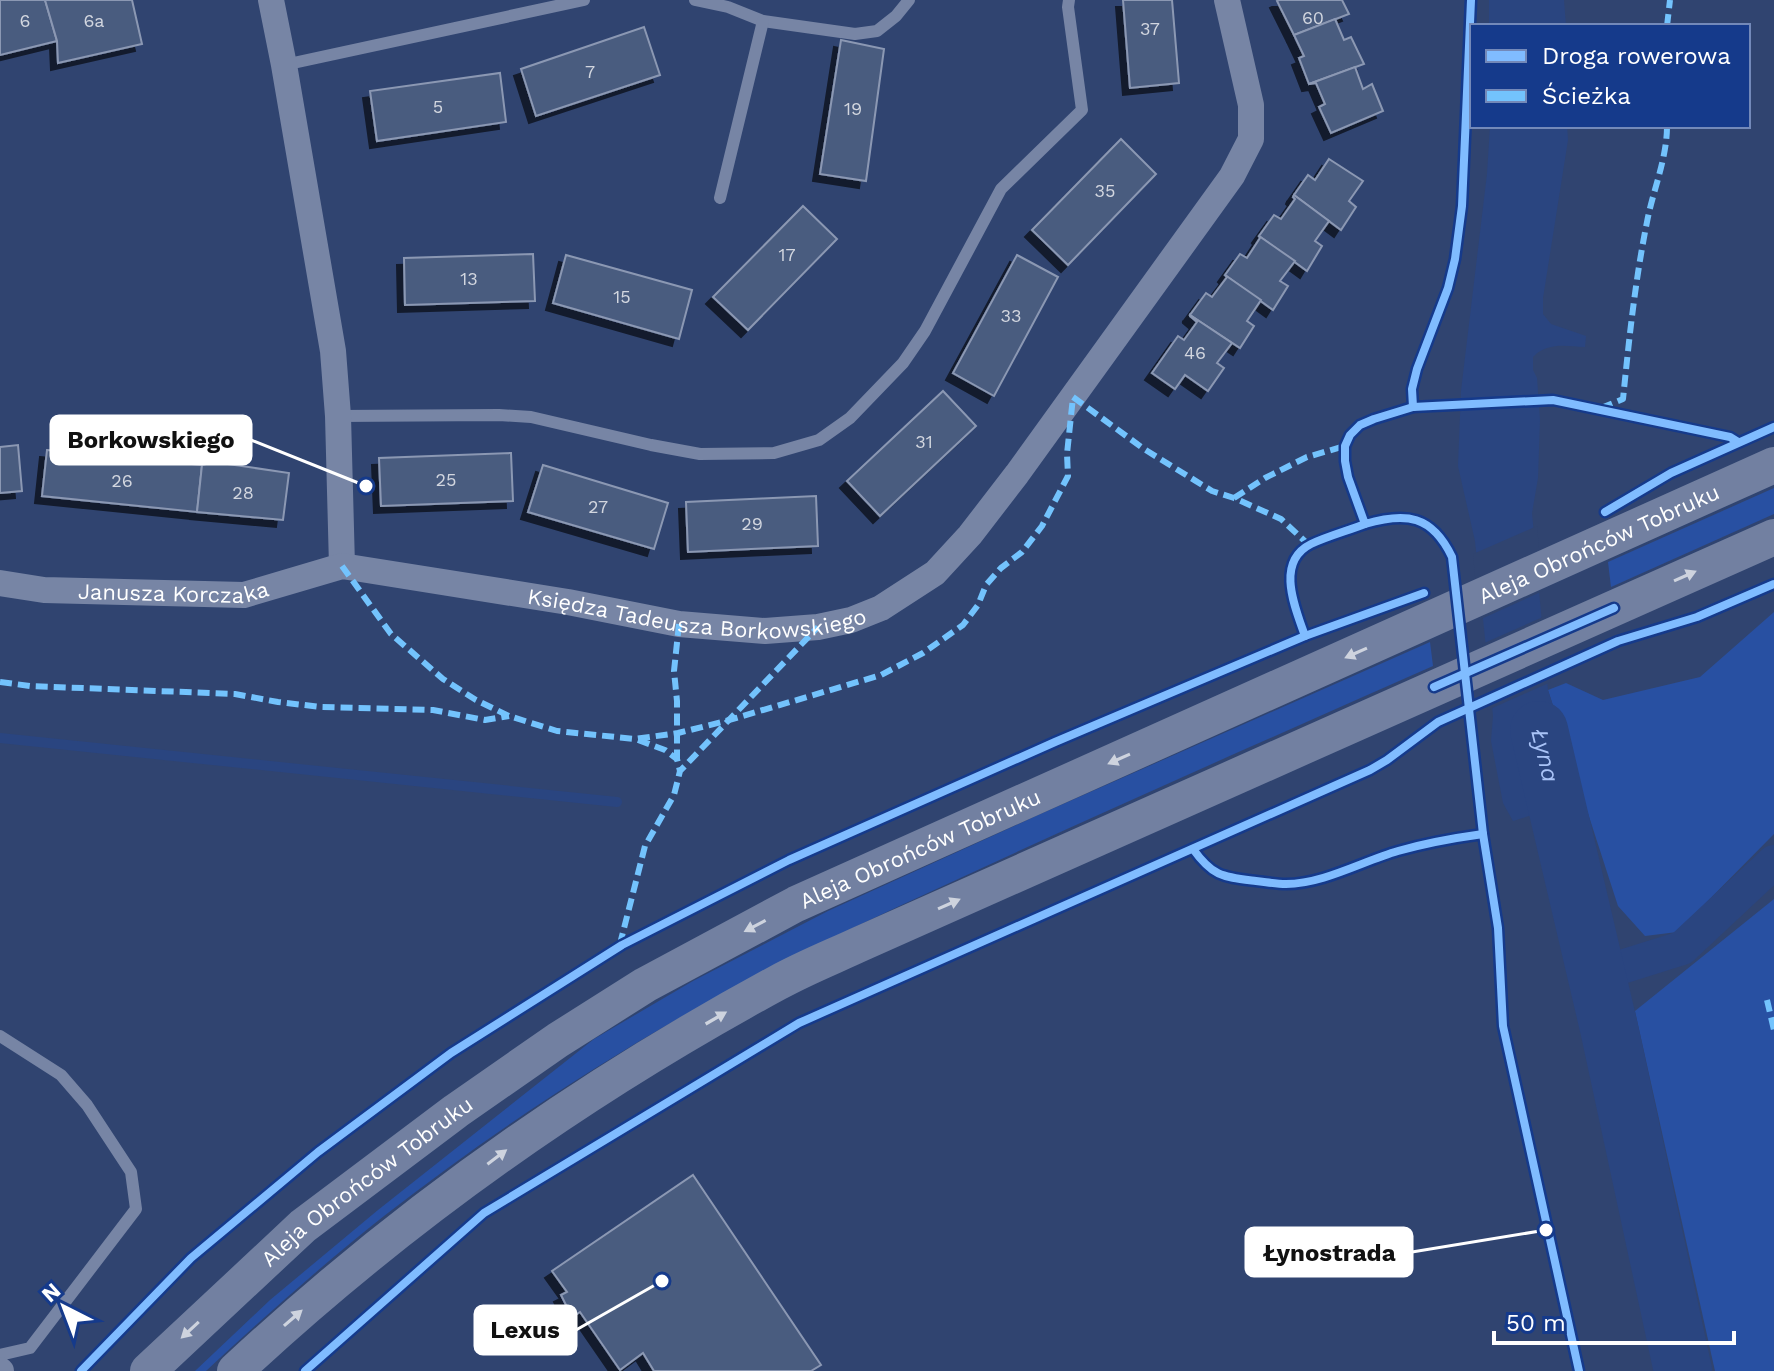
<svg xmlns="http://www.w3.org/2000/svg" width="1774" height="1371" font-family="'Work Sans',sans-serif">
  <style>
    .green { fill: #2850a2 }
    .water { fill: #2a4580 }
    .pier { fill: #304470 }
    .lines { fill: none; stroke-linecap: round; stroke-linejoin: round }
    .stream { stroke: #2a4580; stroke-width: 10 }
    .canal { stroke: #2a4580; stroke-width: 34 }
    .river { stroke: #2a4580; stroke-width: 58 }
    .building { fill: #4a5b7f; stroke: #8b98b3; stroke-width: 2; filter: url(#shadow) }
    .service { stroke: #7785a5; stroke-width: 12 }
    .minor { stroke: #7785a5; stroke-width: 26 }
    .secondary { stroke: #7280a1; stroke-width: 36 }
    .quiet { stroke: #73c3fd; stroke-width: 6; stroke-dasharray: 12 6; stroke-linecap: butt }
    .cycleway-casing { stroke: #153a8b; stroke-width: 13 }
    .cycleway { stroke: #80bcff; stroke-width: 8 }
    .oneway { fill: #ced3de }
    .labels { text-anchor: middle; stroke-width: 8; stroke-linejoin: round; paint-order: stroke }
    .number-label { font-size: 18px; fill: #d2d6df }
    .street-label { font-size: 22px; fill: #fff; stroke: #153a8b }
    .water-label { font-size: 24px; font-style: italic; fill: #a9c3f7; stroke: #153a8b }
    .leader { fill: none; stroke: #fff; stroke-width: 3 }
    .callout-dot { fill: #fff; stroke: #153a8b; stroke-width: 3 }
    .callout { fill: #fff; stroke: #fff; stroke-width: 3 }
    .callout-label { font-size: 24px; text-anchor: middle; font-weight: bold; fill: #111 }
  </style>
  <defs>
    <filter id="shadow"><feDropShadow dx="-7" dy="7" stdDeviation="0" flood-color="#0009"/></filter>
  </defs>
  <rect width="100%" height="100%" fill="#304470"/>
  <g class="green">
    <polygon points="1774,488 1774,514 1611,587 1608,562"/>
    <polygon points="1774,612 1774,834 1677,932 1645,936 1618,906 1548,690 1566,683 1603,700 1700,677"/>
    <path d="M1430,642L1433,666C1282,733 1131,799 982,868C889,911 795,953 706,1003C594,1065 485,1137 384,1216C322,1265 264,1317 206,1371H195L270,1300L378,1210L594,1039L693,981L828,911L1036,816Z"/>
    <polygon points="1774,899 1774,1371 1715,1371 1635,1011"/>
  </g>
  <g class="water">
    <polygon points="1489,0 1564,0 1566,26 1489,26"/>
    <path d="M1490,126H1567L1568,140L1543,298V314L1551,324L1586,336L1585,347C1566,346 1547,342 1533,357V370L1537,378L1540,420L1538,478L1532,513L1548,690L1583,799L1513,821L1503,803L1491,741L1493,716L1475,541L1458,466L1461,391L1487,174Z"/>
  </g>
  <g class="pier">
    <polygon points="1537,526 1543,591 1479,620 1473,554"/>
    <polygon points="1545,616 1551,682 1488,710 1482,644"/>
  </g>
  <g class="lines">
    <polyline class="stream" points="0,738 617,802"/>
    <polyline class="canal" points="1596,975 1682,948 1774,862"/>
    <path class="river" id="s1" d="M1539,730L1609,1028L1683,1371"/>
  </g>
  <g class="building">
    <polygon points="0,0 45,0 57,41 0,55"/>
    <polygon points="45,0 132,0 142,44 58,63 57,41"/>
    <polygon points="1123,0 1172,0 1179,83 1130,88"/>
    <polygon points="1279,0 1342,0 1349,14 1294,35 1277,1"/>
    <polygon points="1335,19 1344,40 1351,37 1364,64 1309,84 1299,58 1304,56 1294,35"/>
    <polygon points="644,27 660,75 536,116 521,69"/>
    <polygon points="841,40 884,49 866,181 820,174"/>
    <polygon points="1355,67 1363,89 1372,84 1383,111 1331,133 1319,107 1325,104 1316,83 1309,84"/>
    <polygon points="500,73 506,122 377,141 370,91"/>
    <polygon points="1121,139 1156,174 1068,265 1032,230"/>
    <polygon points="1329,159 1363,181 1349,201 1356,207 1341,230 1294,195 1308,175 1315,180"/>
    <polygon points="1294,195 1329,221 1315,241 1322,246 1307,271 1259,236 1274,215 1281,219 1295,199 1293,197"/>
    <polygon points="803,206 837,239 748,330 713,297"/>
    <polygon points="1259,236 1295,261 1280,281 1288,286 1273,310 1225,275 1240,254 1247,258 1260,238"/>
    <polygon points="533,254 535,301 405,305 404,258"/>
    <polygon points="566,255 692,290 679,339 553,303"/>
    <polygon points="1017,255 1058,277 994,396 953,373"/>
    <polygon points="1225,275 1261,300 1247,321 1254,326 1240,348 1190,315 1206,293 1212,297 1227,277"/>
    <polygon points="1190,315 1232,343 1217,363 1224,368 1208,391 1185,375 1175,389 1152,373 1178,336 1184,340 1197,322 1190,316"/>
    <polygon points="943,391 976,426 880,516 847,481"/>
    <polygon points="18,445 22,491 0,493 0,447"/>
    <polygon points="47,450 202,465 197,512 42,496"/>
    <polygon points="511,453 513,501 381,506 379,458"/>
    <polygon points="214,462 289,473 283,520 197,512 202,465"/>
    <polygon points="543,465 668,503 654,549 528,512"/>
    <polygon points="816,496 818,546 688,552 686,502"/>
    <polygon points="693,1175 821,1365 811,1371 654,1371 643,1353 620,1370 580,1312 572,1317 561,1295 567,1292 552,1271"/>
  </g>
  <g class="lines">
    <g class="service">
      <polyline points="695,0 728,7 763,21 855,34 877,31 896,16 909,0"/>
      <polyline points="284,65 584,0"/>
      <polyline points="720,198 763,21"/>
      <polyline points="338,416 499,415 531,417 651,445 700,454 774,453 819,440 850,418 903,363 925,331 1001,189 1082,110 1068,7 1069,0"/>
      <polyline points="0,1036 61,1075 87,1105 131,1172 136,1209 30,1348 0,1355"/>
    </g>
    <g class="minor">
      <polyline points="271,0 284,65 333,351 338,416 342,566"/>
      <path id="s2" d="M0,583L44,590L244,595L342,566L568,602L679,624L765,631L818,627L851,620L881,608L935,573L970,535L1017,474L1232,176L1251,139V105L1227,0"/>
      <polyline points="0,1370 1,1371"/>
    </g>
    <g class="secondary">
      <path id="s3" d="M148,1371L303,1226L456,1111L558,1040L645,985L796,904L1774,465"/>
      <path d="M235,1371C398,1219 581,1089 777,983C804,968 832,957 860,944L1774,537"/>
    </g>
    <g class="quiet">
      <polyline points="1667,26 1670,0"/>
      <polyline points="1073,397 1144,449 1212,491 1234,498 1281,519 1309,545"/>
      <path d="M1601,408L1623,399C1629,340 1635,281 1647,222C1653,190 1667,159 1667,126"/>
      <polyline points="1234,498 1265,478 1307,457 1345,446"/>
      <polyline points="342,566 391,634 443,679 476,700 509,716 557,731 635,739 678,733 726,721 881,675 923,653 963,625 978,605 986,585 1001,568 1022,552 1042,526 1068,476 1067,454 1073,397"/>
      <polyline points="679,624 674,671 677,701 677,759 680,771"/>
      <polyline points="0,682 30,686 235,694 278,702 321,707 433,710 485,720 509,716"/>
      <polyline points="638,740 665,750 677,759"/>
      <polyline points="622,945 621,940 645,846 674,795 680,771 818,627"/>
      <polyline points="1767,1000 1774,1030"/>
    </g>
    <g class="cycleway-casing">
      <g id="cycleway">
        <polyline points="1413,407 1412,389 1417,369 1448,288 1455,259 1462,206 1471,0"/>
        <polyline points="1605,512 1671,473 1774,427"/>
        <path d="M1305,636C1295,607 1275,562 1311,544C1328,536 1347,531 1365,524"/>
        <polyline points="1434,687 1614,608"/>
        <path d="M1193,849C1213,877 1223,877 1256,881C1266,882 1276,884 1286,884C1323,884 1363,861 1398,851C1426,843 1454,838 1483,834"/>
        <polyline points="81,1371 191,1258 318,1152 451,1053 622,945 789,860 1055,742 1305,636 1424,593"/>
        <polyline points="305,1371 484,1213 799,1023 1370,770 1387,760 1438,722 1618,641 1697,617 1774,584"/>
        <path d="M1579,1371L1503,1026L1498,928L1483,834L1452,557C1432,515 1406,512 1365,524L1348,477L1345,461V446L1350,435L1360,425L1374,419L1413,407L1553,400L1730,437L1738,442"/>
      </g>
    </g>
    <use href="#cycleway" class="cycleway"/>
  </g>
  <defs><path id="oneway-solid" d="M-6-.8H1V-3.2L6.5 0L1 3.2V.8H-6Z" transform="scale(2)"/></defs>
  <g class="oneway">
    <use href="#oneway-solid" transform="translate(1685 576) rotate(-24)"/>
    <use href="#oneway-solid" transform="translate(1356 653) rotate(156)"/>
    <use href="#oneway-solid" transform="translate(1119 759) rotate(156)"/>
    <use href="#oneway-solid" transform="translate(949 904) rotate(-24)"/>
    <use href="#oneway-solid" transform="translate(755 926) rotate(152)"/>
    <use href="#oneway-solid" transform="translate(716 1018) rotate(-30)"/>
    <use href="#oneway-solid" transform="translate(497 1157) rotate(-37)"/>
    <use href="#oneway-solid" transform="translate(293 1318) rotate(-41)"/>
    <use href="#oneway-solid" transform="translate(190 1330) rotate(137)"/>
  </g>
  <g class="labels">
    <g class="number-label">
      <text x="1313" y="24">60</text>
      <text x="25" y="27">6</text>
      <text x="94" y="27">6a</text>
      <text x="1150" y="35">37</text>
      <text x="590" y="78">7</text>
      <text x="438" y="113">5</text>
      <text x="853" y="115">19</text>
      <text x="1105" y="197">35</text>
      <text x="787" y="261">17</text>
      <text x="469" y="285">13</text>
      <text x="622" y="303">15</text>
      <text x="1011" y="322">33</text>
      <text x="1195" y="359">46</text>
      <text x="924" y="448">31</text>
      <text x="446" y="486">25</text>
      <text x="122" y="487">26</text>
      <text x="243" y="499">28</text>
      <text x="598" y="513">27</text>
      <text x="752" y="530">29</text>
    </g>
    <g class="street-label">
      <text dy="8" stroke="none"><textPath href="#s3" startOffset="1682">Aleja Obrońców Tobruku</textPath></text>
      <text dy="8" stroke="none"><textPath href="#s2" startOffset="174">Janusza Korczaka</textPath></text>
      <text dy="8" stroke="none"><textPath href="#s2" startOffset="706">Księdza Tadeusza Borkowskiego</textPath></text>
      <text dy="8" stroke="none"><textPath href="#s3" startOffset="938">Aleja Obrońców Tobruku</textPath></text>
      <text dy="8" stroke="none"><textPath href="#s3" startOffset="290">Aleja Obrońców Tobruku</textPath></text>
    </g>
    <g class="water-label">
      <text dy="8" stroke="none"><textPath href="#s1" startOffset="26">Łyna</textPath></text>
    </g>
  </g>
  <path class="leader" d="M366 486L251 440M1546 1230L1412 1252M662 1281L576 1330"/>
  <g class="callout-dot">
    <circle cx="366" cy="486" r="8"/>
    <circle cx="1546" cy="1230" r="8"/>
    <circle cx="662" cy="1281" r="8"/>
  </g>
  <g class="callout">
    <rect x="51" y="416" width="200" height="48" rx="8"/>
    <rect x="1246" y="1228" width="166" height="48" rx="8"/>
    <rect x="475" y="1306" width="101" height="48" rx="8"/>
  </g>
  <g class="callout-label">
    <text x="151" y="448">Borkowskiego</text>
    <text x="1329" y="1261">Łynostrada</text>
    <text x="525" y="1338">Lexus</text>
  </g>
  <rect x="1470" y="24" width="280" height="104" fill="#153a8b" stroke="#7389b9" stroke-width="2"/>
  <rect x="1486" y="50" width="40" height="12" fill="#80bcff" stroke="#7389b9" stroke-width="2"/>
  <text x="1542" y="64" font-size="24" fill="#ffffff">Droga rowerowa</text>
  <rect x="1486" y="90" width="40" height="12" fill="#73c3fd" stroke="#7389b9" stroke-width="2"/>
  <text x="1542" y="104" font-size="24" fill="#ffffff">Ścieżka</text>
  <g transform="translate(64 1307) rotate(318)" stroke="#153a8b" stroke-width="6" paint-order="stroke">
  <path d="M0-6L14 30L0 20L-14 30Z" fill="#ffffff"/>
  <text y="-12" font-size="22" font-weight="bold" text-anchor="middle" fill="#ffffff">N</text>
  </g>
  <path d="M1494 1331v12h240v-12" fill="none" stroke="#ffffff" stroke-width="4"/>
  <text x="1506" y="1331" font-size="24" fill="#ffffff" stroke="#153a8b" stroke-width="6" paint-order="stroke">50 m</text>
</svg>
